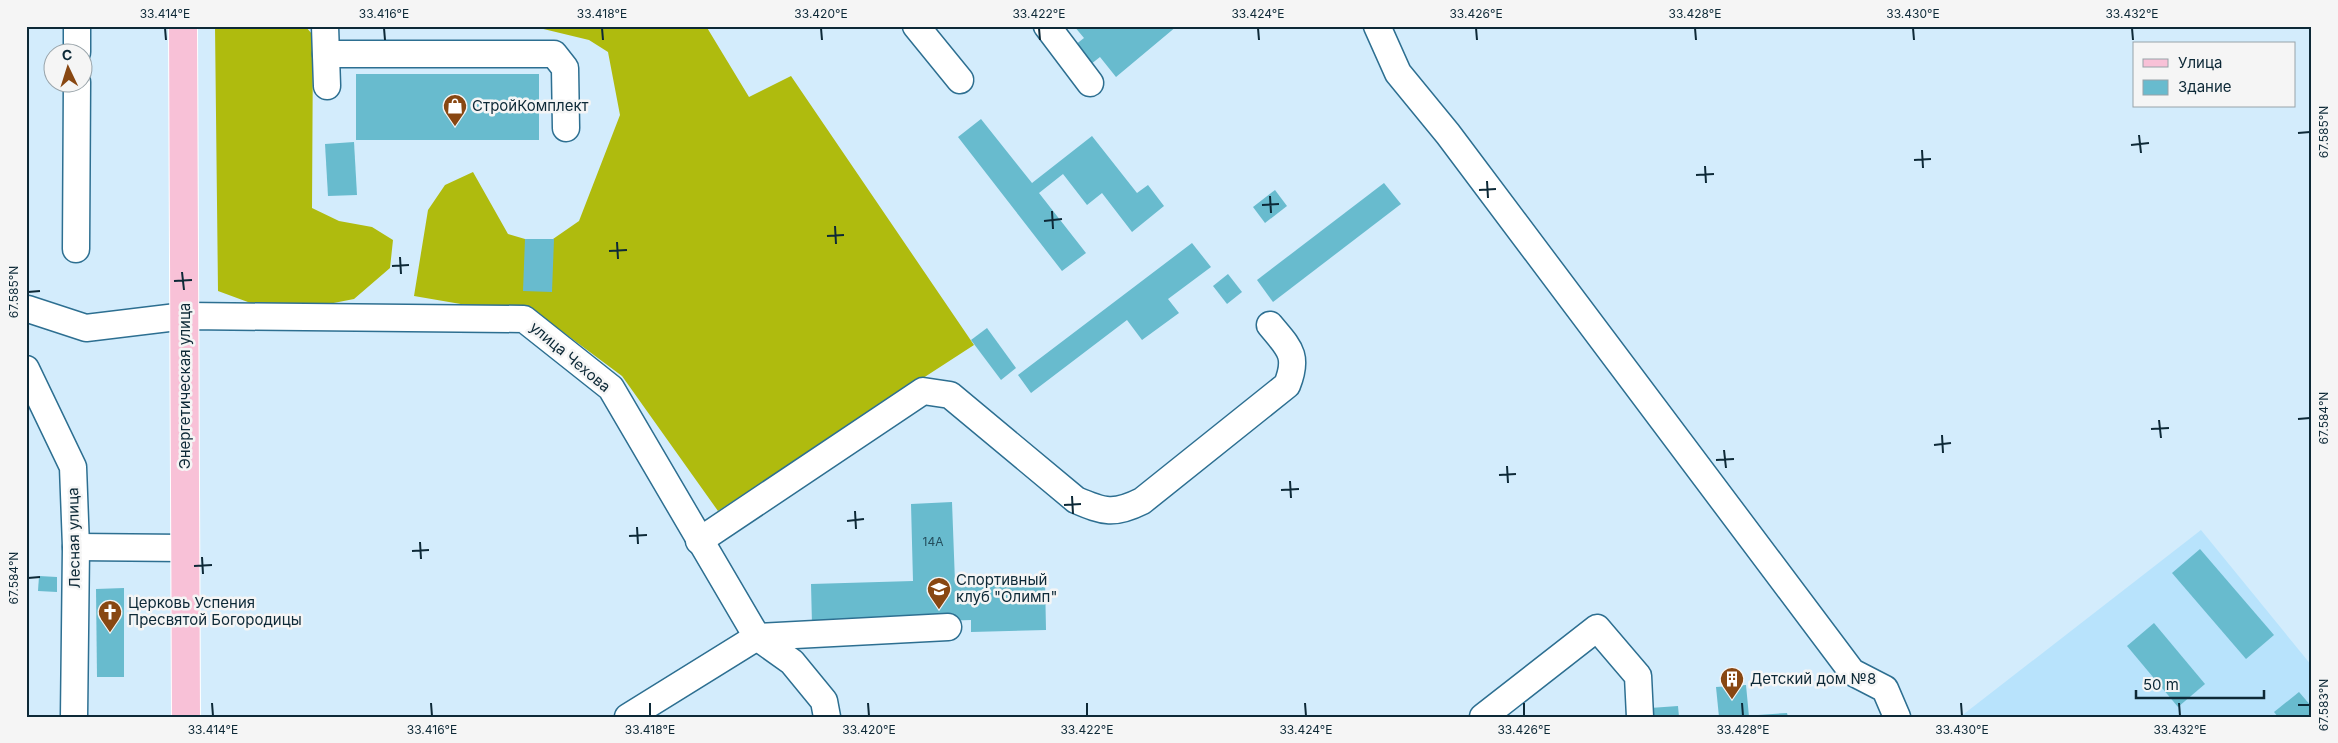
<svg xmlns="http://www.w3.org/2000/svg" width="2338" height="743" font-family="Inter,sans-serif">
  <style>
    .built { fill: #b8e3fc }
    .forest { fill: #afbb0e }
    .building { fill: #68bbce }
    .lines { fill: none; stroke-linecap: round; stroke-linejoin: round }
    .minor-casing { stroke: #2d6f91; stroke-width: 29 }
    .major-casing { stroke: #fff; stroke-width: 30 }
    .minor { stroke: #fff; stroke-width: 26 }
    .major { stroke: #f8c1d7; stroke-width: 28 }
    .ticks { fill: none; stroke: #0d2937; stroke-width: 2 }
    .labels { text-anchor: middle; stroke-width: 5; stroke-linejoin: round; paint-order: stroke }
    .number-label { font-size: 12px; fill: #244e5d }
    .poi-label { font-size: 15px; fill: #0d2937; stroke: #f5f5f5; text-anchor: start }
    .street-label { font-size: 15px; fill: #0d2937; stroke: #f5f5f5 }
    .neatline { fill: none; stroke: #0d2937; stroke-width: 2 }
    .ticks-label { font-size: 12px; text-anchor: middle; fill: #0d2937 }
  </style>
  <rect width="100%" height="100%" fill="#d3ecfc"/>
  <polygon class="built" points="2201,530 2312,666 2312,717 1960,717"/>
  <g class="forest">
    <polygon points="215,26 305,26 313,35 312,208 339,221 372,227 393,240 390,268 354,299 313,307 256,305 218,291"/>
    <polygon points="531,26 706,26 749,97 791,76 974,345 718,511 622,376 528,306 484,308 414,296 428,210 445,185 473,172 508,234 525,239 553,239 579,221 620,115 608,52 589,40"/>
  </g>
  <g class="building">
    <polygon points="1074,26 1177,26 1116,77 1100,57 1086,68 1070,49 1084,38"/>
    <rect x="356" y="74" width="183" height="66"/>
    <polygon points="981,119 1032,183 1092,136 1137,193 1148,185 1164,206 1132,232 1102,193 1087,205 1063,174 1039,193 1086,253 1062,271 958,137"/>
    <polygon points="354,142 357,195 328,196 325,144"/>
    <polygon points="1384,183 1401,204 1273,302 1257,280"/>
    <polygon points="1275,190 1287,206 1265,223 1253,207"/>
    <polygon points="525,239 554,239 552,292 523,291"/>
    <polygon points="1192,243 1211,267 1168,299 1179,313 1142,340 1127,320 1031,393 1018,375"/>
    <polygon points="1228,274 1242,292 1227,304 1213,286"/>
    <polygon points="987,328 1016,368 1001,380 971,340"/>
    <polygon points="952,502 955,582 1045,580 1046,630 971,632 971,620 812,625 811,584 913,581 911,504"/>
    <polygon points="2200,549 2274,635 2246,659 2172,573"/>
    <polygon points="39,576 57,577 57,592 38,591"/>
    <polygon points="124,588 124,677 97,677 96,589"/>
    <polygon points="2154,623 2205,684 2178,707 2127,646"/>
    <polygon points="1746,685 1749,717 1719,717 1716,687"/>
    <polygon points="2299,692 2312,707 2312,717 2278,717 2274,712"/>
    <polygon points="1678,706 1679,717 1650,717 1650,708"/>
    <polygon points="1787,713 1788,717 1758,717 1758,715"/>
  </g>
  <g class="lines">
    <g class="minor-casing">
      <g id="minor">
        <polyline points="325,26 327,86"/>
        <polyline points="916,26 960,80"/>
        <polyline points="1047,26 1090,83"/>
        <polyline points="1377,26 1398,73 1448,134 1852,672 1885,689 1897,717"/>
        <polyline points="77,52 77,26"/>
        <polyline points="326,54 554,54 565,68 566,128"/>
        <polyline points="76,249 77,82"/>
        <polyline points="28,309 86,328 185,316 524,319 611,388 757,637 792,662 824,701 827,717"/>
        <polyline points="26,369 73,467 76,547 74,717"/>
        <path d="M699,541L923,391L950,395L1076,500C1104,512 1114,515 1142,501L1287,385C1299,355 1289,348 1270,325"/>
        <polyline points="76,547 185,548"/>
        <polyline points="628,717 757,637 948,627"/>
        <polyline points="1483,717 1597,628 1638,676 1640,717"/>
      </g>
    </g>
    <g class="major-casing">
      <polyline id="major" points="183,26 186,717"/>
    </g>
    <use href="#minor" class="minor"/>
    <use href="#major" class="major"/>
  </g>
  <path class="ticks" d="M165,28L166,40M384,28L385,40M602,28L603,40M821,28L822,40M1039,28L1040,40M1258,28L1259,40M1476,28L1477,40M1695,28L1696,40M1913,28L1914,40M2132,28L2133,40M2298,133L2310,132M2139,135L2141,153M2131,145L2149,143M1922,150L1923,168M1914,160L1931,159M1705,166L1706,183M1696,175L1714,174M1487,181L1488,198M1479,190L1496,189M1270,196L1271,213M1262,205L1279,204M1052,211L1053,229M1044,221L1062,219M835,226L836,244M827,236L844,235M617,242L618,259M609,251L627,250M400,257L401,274M392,266L409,265M182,272L184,290M174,281L192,280M28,292L40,291M2298,419L2310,418M2159,420L2161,438M2151,429L2169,428M1942,435L1943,453M1934,445L1951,443M1724,450L1726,468M1716,460L1734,459M1507,466L1508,483M1499,475L1516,474M1290,481L1291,498M1281,490L1299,489M1072,496L1073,514M1064,505L1081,504M855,511L856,529M847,521L864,519M637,527L638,544M629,536L647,535M420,542L421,559M412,551L429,550M202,557L203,574M194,566L212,565M28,578L40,577M212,703L213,716M431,703L432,716M650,703V716M868,703L869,716M1087,703V716M1305,703L1306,716M1524,703V716M1742,703L1743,716M1961,703L1962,716M2179,703L2180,716M2298,705H2310"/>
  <defs>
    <g id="shop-pin" transform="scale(1.25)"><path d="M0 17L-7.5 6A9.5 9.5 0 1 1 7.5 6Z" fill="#884712" stroke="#f5f5f5"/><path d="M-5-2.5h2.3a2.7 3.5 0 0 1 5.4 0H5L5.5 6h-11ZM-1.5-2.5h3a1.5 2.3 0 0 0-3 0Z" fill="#fff"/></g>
    <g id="school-pin" transform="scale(1.25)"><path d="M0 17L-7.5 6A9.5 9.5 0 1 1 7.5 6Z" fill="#884712" stroke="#f5f5f5"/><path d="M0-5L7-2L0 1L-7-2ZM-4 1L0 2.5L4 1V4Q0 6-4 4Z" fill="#fff"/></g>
    <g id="church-pin" transform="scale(1.25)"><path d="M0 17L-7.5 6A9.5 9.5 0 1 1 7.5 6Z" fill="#884712" stroke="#f5f5f5"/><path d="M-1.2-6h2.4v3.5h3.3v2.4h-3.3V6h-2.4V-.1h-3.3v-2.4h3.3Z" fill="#fff"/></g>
    <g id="building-pin" transform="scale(1.25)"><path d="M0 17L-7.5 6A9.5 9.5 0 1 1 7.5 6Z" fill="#884712" stroke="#f5f5f5"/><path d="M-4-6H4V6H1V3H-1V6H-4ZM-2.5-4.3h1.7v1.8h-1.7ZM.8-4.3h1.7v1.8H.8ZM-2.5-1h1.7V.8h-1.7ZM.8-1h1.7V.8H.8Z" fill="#fff"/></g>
  </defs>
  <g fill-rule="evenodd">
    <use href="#shop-pin" x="455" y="106"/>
    <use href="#school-pin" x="939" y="589"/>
    <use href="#church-pin" x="110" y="612"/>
    <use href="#building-pin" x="1732" y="679"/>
  </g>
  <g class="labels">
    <g class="number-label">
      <text x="933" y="546">14А</text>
    </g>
    <g class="poi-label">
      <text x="472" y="111">СтройКомплект</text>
      <text x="956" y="585">Спортивный<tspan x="956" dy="17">клуб "Олимп"</tspan></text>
      <text x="128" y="608">Церковь Успения<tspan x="128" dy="17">Пресвятой Богородицы</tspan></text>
      <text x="1750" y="684">Детский дом №8</text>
    </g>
    <g class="street-label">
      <text transform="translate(570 357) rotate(40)" y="5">улица Чехова</text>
      <text transform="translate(185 386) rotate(-90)" y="5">Энергетическая улица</text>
      <text transform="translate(74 538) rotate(-91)" y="5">Лесная улица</text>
    </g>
  </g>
  <rect width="2338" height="743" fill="none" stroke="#f5f5f5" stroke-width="55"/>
  <rect x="2133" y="42" width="162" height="65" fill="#f5f5f5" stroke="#98a3a9"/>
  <rect x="2143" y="59" width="25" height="8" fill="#f8c1d7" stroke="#98a3a9"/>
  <text x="2178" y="68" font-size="15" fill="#0d2937">Улица</text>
  <rect x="2143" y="80" width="25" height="15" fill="#68bbce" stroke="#98a3a9"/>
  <text x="2178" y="92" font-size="15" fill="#0d2937">Здание</text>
  <g transform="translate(68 68) rotate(356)"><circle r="24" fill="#f5f5f5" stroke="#98a3a9"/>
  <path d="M0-4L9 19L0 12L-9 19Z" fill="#884712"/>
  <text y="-8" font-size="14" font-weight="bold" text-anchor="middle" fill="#0d2937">С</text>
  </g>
  <path d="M2136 690v8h128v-8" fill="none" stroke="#0d2937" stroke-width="2.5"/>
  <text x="2143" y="690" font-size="15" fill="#0d2937" stroke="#f5f5f5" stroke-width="4" paint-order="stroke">50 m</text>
  <rect x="28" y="28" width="2282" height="688" class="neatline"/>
  <g class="ticks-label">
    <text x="165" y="18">33.414°E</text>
    <text x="384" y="18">33.416°E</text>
    <text x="602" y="18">33.418°E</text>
    <text x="821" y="18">33.420°E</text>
    <text x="1039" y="18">33.422°E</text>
    <text x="1258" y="18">33.424°E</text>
    <text x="1476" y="18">33.426°E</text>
    <text x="1695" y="18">33.428°E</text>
    <text x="1913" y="18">33.430°E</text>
    <text x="2132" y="18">33.432°E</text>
    <text transform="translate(2324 132) rotate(-90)" y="4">67.585°N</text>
    <text transform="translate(14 292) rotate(-90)" y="4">67.585°N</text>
    <text transform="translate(2324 418) rotate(-90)" y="4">67.584°N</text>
    <text transform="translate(14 578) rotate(-90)" y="4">67.584°N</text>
    <text transform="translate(2324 705) rotate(-90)" y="4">67.583°N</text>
    <text x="213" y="734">33.414°E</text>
    <text x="432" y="734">33.416°E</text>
    <text x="650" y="734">33.418°E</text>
    <text x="869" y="734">33.420°E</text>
    <text x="1087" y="734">33.422°E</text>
    <text x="1306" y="734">33.424°E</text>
    <text x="1524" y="734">33.426°E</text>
    <text x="1743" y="734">33.428°E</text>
    <text x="1962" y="734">33.430°E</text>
    <text x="2180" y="734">33.432°E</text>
  </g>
</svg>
